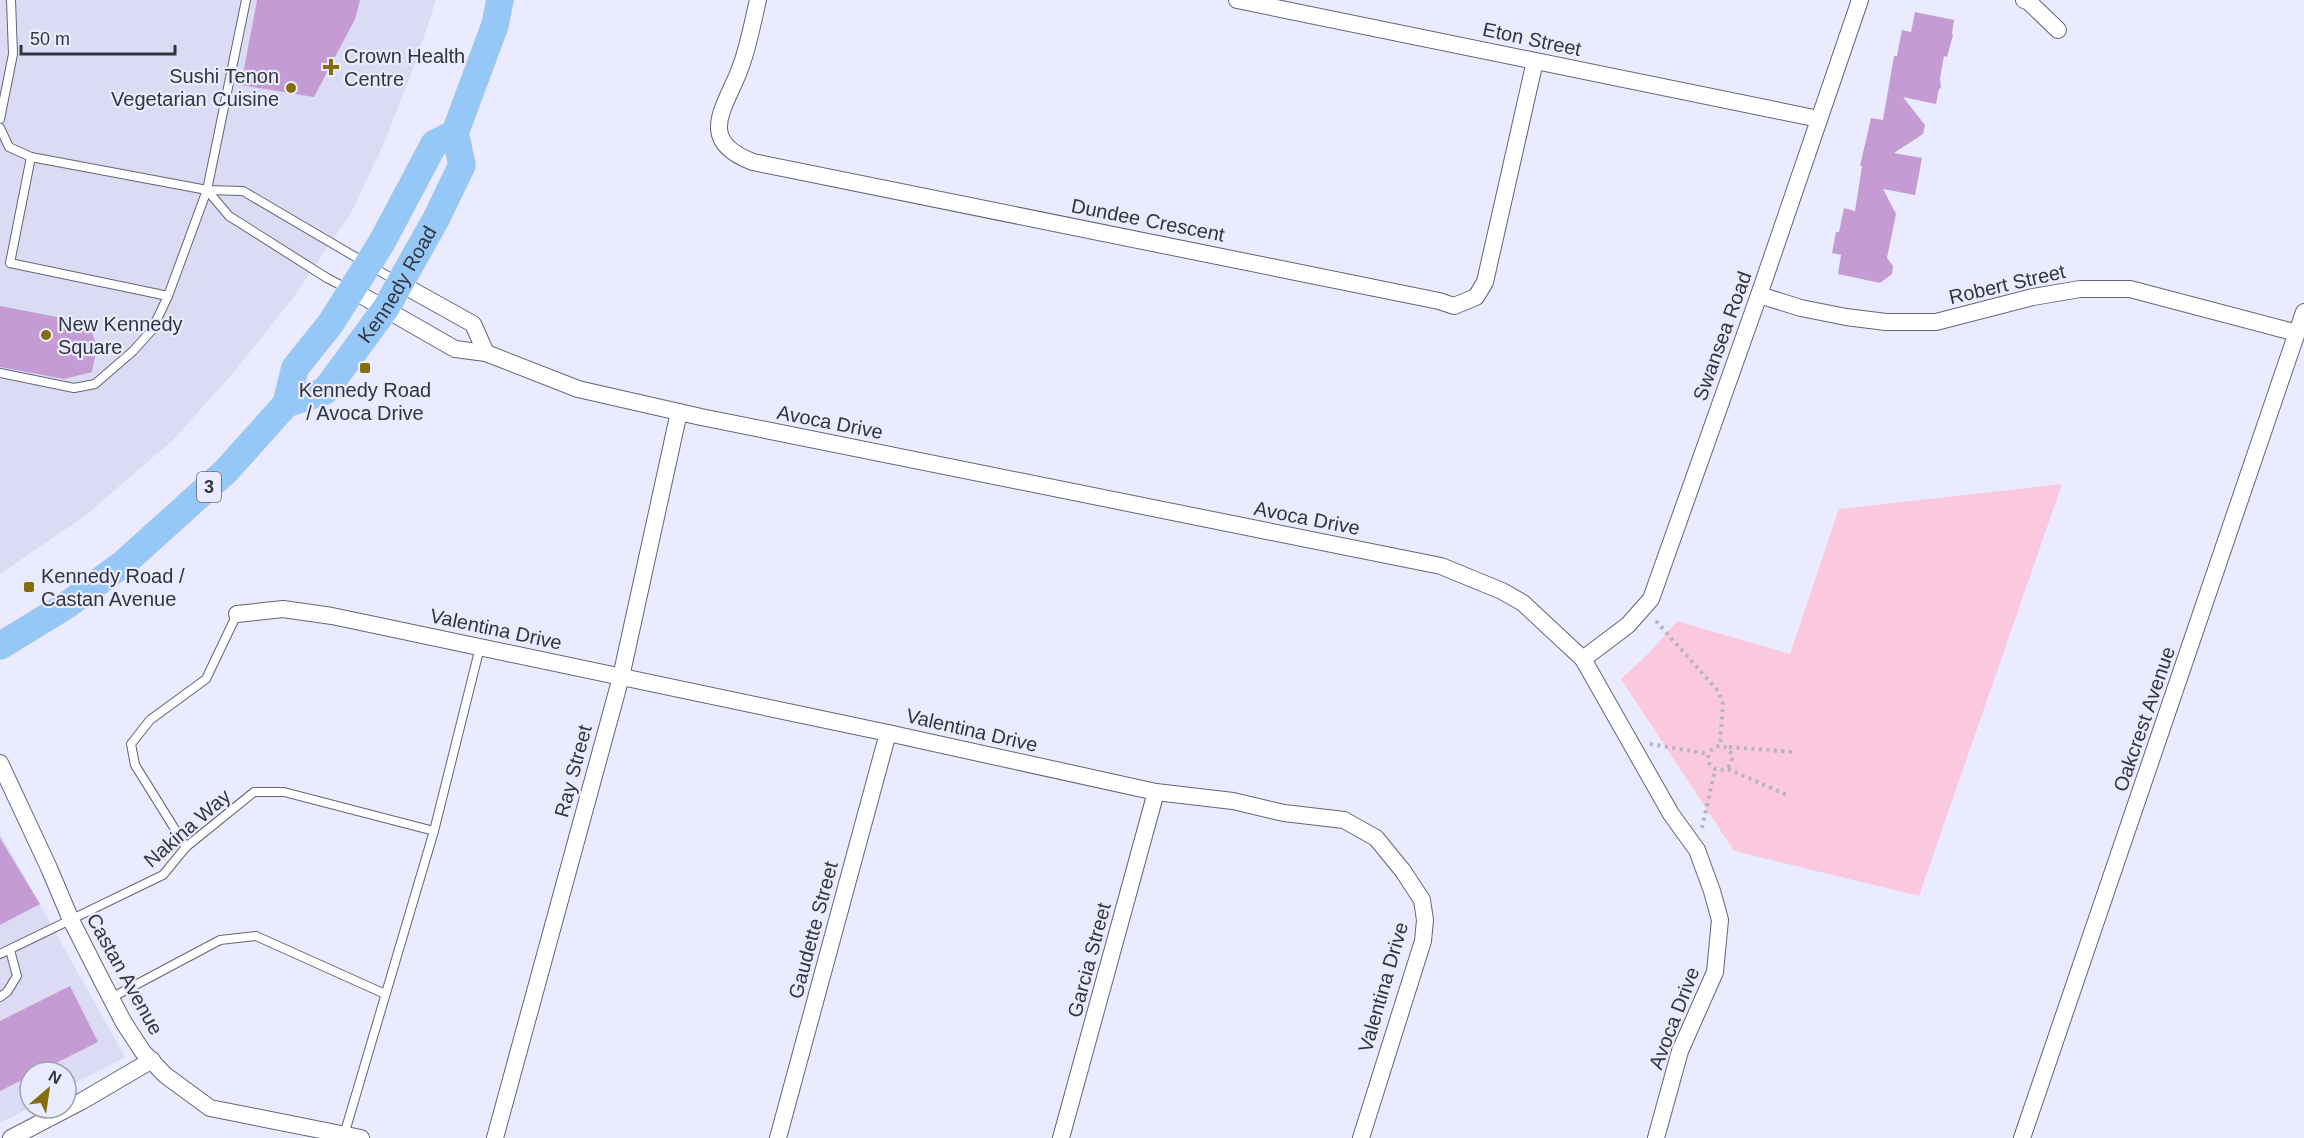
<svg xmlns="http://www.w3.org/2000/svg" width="2304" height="1138" font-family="Arial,sans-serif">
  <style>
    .built { fill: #dbdcf4 }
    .green { fill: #fbc9de }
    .building { fill: #c49bd2 }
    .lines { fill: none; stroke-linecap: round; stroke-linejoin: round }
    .lane-casing { stroke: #646479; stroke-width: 10 }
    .street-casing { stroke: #646479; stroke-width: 18 }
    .primary-casing { stroke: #d2d2d4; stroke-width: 28 }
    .path { stroke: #b3b4c4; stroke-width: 4; stroke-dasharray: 3 4.5; stroke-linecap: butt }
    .lane { stroke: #fff; stroke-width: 8 }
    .street { stroke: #fff; stroke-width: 16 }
    .primary { stroke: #95c8f7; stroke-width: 27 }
    .poi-dot { fill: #846d0a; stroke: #eaebfe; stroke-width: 2 }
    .labels { text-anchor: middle; stroke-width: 4.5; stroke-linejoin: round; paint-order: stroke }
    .shield { fill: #eaebfe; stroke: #6a6b77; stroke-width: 1.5 }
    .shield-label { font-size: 18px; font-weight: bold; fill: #33343d }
    .street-label { font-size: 20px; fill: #33343d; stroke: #eaebfe }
    .poi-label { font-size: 20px; fill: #33343d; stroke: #eaebfe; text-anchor: start }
  </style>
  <rect width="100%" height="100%" fill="#eaebfe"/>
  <g class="built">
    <polygon points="0,0 436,0 416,61 385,141 351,213 293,298 235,371 173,440 85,516 0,574"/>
    <polygon points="0,833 125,1057 66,1088 66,1072 30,1072 30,1108 0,1123"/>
  </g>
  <polygon class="green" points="2062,484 1919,896 1734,851 1621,679 1650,652 1677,621 1790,654 1839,509"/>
  <g class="building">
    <polygon points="257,0 360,0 355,19 314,97 241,85"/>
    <polygon points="1915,12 1954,20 1952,33 1953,35 1947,57 1944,56 1940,78 1941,88 1939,89 1936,104 1903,97 1925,125 1923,134 1894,153 1922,158 1915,195 1883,189 1896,214 1887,258 1893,266 1892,274 1880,283 1838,274 1841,255 1832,253 1836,232 1839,232 1844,208 1855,211 1862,166 1860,166 1871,118 1883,120 1894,56 1897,56 1902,30 1911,32"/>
    <polygon points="0,306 88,323 97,346 92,372 64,379 0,367"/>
    <polygon points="0,838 40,904 0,925"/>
    <polygon points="70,986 98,1042 38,1072 30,1072 30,1076 0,1091 0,1021"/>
  </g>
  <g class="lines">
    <g class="lane-casing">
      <g id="lane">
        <polyline points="0,119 13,54 11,0"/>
        <polyline points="0,128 9,147 31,157 10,263 168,296 207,190 246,0"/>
        <polyline points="31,157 207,190 243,191 398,282"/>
        <polyline points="207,190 229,216 327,278 348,289"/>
        <polyline points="0,373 74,388 95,384 133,351 152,330 168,296"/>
        <polyline points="186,847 135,765 131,744 150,720 206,679 237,614"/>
        <polyline points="0,954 163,875 186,847 254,792 284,792 434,831"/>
        <polyline points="0,997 7,992 17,976 10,950"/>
        <polyline points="111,998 220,940 256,936 385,994"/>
        <polyline points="344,1135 434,831 480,647"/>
      </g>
    </g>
    <g class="street-casing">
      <g id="street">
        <path d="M758,0C753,21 749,43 742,63C729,104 692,139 753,162L1439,301L1454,306L1476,297L1485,282L1535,61"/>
        <polyline points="1237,0 1819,119"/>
        <polyline points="2024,0 2029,2 2058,30"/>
        <polyline points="401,284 473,324 486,353"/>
        <polyline points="352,290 455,349 486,353 578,389 701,417 1441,566 1502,591 1523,603 1583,659 1671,814 1697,850 1712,891 1720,920 1715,972 1680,1051 1656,1138"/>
        <polyline points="1759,295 1801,308 1846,317 1886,322 1936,322 2033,297 2080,289 2130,289 2297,333"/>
        <polyline points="237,614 283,609 332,616 888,733 1156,792 1233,801 1284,813 1344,820 1376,838 1403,871 1422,900 1425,920 1423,941 1361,1138"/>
        <polyline points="1583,659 1628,625 1651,599 1759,295 1860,0"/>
        <polyline points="0,763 49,868 71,920 102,981 124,1023 143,1052 165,1075 210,1108 361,1138"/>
        <polyline points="11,1138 82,1101 152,1060"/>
        <polyline points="495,1138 621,677 679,412"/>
        <polyline points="778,1138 888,733"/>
        <polyline points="1061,1138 1156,792"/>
        <polyline points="2022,1138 2304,312"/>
      </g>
    </g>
    <g class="primary-casing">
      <g id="primary">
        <path id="s1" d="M286,404L325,391L386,308L436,219L462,165L455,133L495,25L500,0"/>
        <polyline points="0,646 67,605 124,563 226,471 286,404 295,368 331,323 382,242 434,144 455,133"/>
      </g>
    </g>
    <g class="path">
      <polyline points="1656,621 1718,691 1723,704 1720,744"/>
      <polyline points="1650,744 1709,754"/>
      <circle cx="1720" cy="758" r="12"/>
      <polyline points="1729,747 1793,752"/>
      <polyline points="1728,769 1787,795"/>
      <polyline points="1702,828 1715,770"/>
    </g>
    <use href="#lane" class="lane"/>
    <use href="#street" class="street"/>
    <use href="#primary" class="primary"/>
  </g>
  <g class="poi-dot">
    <path d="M328 58h6v6h6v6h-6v6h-6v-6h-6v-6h6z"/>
    <circle cx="291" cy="88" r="6"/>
    <circle cx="46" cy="335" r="6"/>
    <rect x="359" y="362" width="12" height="12" rx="3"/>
    <rect x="23" y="581" width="12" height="12" rx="3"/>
  </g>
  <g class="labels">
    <rect class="shield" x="197" y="472" width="24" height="30" rx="4.5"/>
    <g class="shield-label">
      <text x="209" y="493">3</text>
    </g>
    <g class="street-label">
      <text transform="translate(1532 39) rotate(12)" y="7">Eton Street</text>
      <text transform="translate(1148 220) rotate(11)" y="7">Dundee Crescent</text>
      <text dy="7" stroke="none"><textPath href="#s1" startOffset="170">Kennedy Road</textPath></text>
      <text transform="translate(2007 284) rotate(-13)" y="7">Robert Street</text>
      <text transform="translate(1722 336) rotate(-70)" y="7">Swansea Road</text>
      <text transform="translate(830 422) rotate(11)" y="7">Avoca Drive</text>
      <text transform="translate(1307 518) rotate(11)" y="7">Avoca Drive</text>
      <text transform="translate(496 629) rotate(12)" y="7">Valentina Drive</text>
      <text transform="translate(2144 719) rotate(-71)" y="7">Oakcrest Avenue</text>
      <text transform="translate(972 730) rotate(13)" y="7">Valentina Drive</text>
      <text transform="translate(573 771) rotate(-75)" y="7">Ray Street</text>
      <text transform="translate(187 828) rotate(-41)" y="7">Nakina Way</text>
      <text transform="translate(813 930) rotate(-75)" y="7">Gaudette Street</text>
      <text transform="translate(1089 960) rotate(-75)" y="7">Garcia Street</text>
      <text transform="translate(125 974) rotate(61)" y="7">Castan Avenue</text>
      <text transform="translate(1383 987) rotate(-74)" y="7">Valentina Drive</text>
      <text transform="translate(1674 1018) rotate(-69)" y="7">Avoca Drive</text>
    </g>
    <g class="poi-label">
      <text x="344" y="63">Crown Health<tspan x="344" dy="23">Centre</tspan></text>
      <text x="279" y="83" text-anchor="end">Sushi Tenon<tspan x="279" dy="23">Vegetarian Cuisine</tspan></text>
      <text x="58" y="331">New Kennedy<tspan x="58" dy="23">Square</tspan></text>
      <text x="365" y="397" text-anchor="middle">Kennedy Road<tspan x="365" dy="23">/ Avoca Drive</tspan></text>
      <text x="41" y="583">Kennedy Road /<tspan x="41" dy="23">Castan Avenue</tspan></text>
    </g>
  </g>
  <g transform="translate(48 1090) rotate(29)"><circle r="28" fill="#eaebfe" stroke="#a1a2b1" stroke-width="1.5"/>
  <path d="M0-4.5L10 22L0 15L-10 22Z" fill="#846d0a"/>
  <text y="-9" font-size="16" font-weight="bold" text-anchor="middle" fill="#33343d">N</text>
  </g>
  <path d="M21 45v9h154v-9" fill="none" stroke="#33343d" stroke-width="3"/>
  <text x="30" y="45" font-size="18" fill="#33343d" stroke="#eaebfe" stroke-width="4.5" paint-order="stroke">50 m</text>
</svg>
